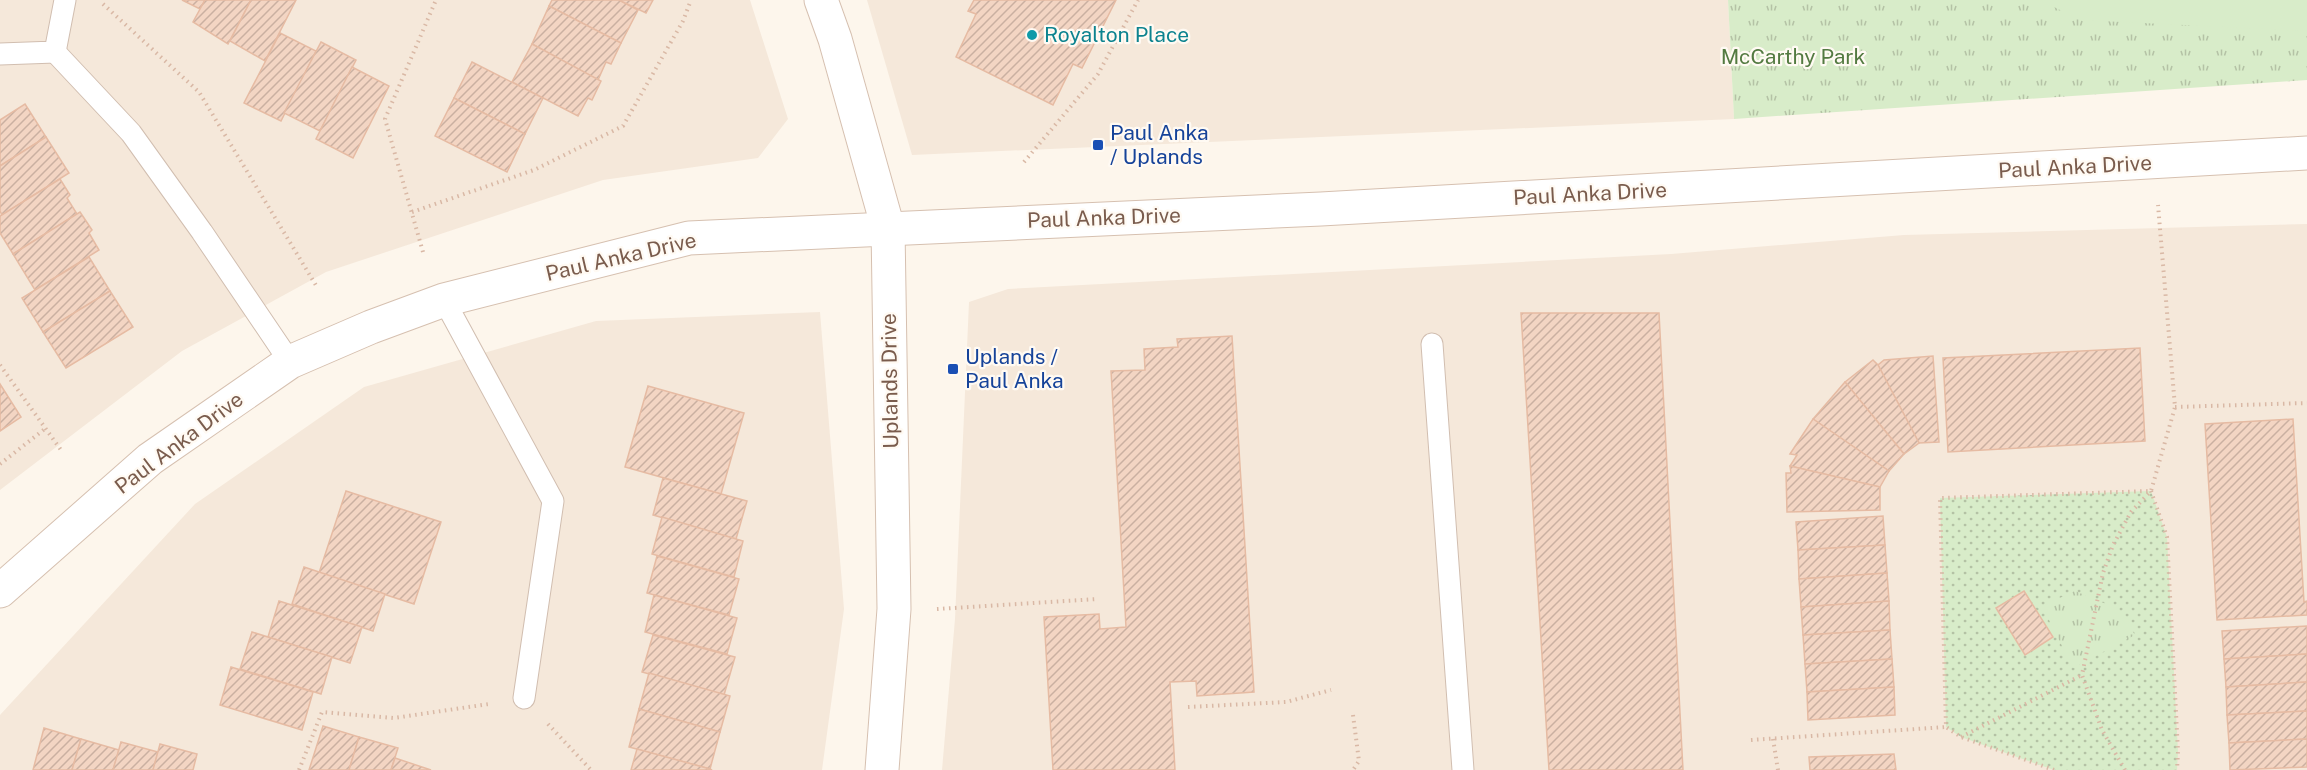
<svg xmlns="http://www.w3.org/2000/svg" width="2307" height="770" font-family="'Public Sans',sans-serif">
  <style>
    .residential { fill: #f5e8da }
    .grass { fill: url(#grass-dots) }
    .park { fill: url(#park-tufts) }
    .pitch { fill: #d8ecc9 }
    .building { fill: url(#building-hatch); stroke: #e6bba3; stroke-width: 1.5 }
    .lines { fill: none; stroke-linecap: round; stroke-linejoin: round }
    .lane-casing { stroke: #d1beb0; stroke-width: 23 }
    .secondary-casing { stroke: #d6c0b0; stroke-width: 35 }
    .path { stroke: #d9b8a5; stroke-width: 4; stroke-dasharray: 1.5 4.5; stroke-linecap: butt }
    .lane { stroke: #fff; stroke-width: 21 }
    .secondary { stroke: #fff; stroke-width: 33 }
    .culture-dot { fill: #0f9aa8; stroke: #fffaf3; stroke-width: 2 }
    .transit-dot { fill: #1a4fb4; stroke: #fffaf3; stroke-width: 2 }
    .labels { text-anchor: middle; stroke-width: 4.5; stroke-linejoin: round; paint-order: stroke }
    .culture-label { font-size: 21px; fill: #0d838f; stroke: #fffaf3; text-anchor: start }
    .park-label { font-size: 21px; fill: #537a41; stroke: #fffaf3 }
    .transit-label { font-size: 21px; fill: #164399; stroke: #fffaf3; text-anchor: start }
    .street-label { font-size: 21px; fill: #7a5c4d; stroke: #fffaf3 }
  </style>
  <defs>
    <pattern id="grass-dots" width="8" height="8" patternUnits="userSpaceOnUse" patternTransform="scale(1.5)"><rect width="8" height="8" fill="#d8ecc9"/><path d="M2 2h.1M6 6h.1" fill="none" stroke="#b4c2a5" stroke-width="1.8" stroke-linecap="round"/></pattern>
    <pattern id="park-tufts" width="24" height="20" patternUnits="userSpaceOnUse" patternTransform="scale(1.5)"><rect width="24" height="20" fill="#d8ecc9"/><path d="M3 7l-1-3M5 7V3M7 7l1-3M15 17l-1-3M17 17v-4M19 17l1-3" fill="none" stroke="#b4c2a5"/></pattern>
    <pattern id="building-hatch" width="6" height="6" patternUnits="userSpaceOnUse" patternTransform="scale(1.5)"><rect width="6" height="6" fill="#f3d5c3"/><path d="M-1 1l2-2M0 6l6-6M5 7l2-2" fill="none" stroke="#cab0a1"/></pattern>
  </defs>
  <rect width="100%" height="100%" fill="#fdf6ec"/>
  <g class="residential">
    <polygon points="0,0 750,0 788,119 758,158 603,180 326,272 182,351 0,490"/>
    <polygon points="867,0 1728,0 1734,119 912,155"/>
    <polygon points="2307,224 2307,770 942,770 955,619 969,302 1008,289 1671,254 1904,235"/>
    <polygon points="820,312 844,609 822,770 0,770 0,715 195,504 364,387 596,321"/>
  </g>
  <polygon class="grass" points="2151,491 2167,537 2178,752 2177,770 2054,770 1961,737 1946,727 1940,498"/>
  <g class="park">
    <polygon points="1728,0 2307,0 2307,80 1734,119"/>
    <polygon points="2075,591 2118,609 2135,635 2073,668 2042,606"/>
  </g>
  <polygon class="pitch" points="2040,0 2307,0 2307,31 2080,20"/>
  <g class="building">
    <polygon points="182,0 205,0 200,9"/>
    <polygon points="205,0 251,0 228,44 193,22"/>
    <polygon points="251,0 296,0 265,61 230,41"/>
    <polygon points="552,0 619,0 638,10 621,43 549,6"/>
    <polygon points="619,0 653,0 646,13"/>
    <polygon points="974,0 1116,0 1082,68 1073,64 1053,105 956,57 976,14 968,11"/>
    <polygon points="549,6 621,43 611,64 606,62 598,80 532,44"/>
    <polygon points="280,33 316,51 281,121 244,103"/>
    <polygon points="321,42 356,60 320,131 284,113"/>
    <polygon points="532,44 601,81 592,100 588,98 578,116 512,82"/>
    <polygon points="472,62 543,98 525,134 454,98"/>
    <polygon points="352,67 389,86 353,158 316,139"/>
    <polygon points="454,98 525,134 507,172 435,136"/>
    <polygon points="25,104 46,137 0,166 0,120"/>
    <polygon points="46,137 69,173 2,215 0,211 0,166"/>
    <polygon points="60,179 70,195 67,198 77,214 13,254 0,233 0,216"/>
    <polygon points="80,212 92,230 89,233 99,250 35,290 13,254"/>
    <polygon points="89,257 110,291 43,332 22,298"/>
    <polygon points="110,291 133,327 66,368 43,332"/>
    <polygon points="1521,313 1659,313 1683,770 1549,770"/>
    <polygon points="1232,336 1254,692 1197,696 1196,681 1170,682 1175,770 1053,770 1044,617 1099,614 1100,629 1126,627 1111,371 1145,370 1144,349 1178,347 1177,339"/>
    <polygon points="2140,348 2145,441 1948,452 1943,358"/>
    <polygon points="1933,356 1939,442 1919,443 1878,365 1884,360"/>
    <polygon points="1873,360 1878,365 1919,443 1904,454 1845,382"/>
    <polygon points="1845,382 1904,454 1889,471 1813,419"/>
    <polygon points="0,384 21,417 0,431"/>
    <polygon points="648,386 744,413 721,494 625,467"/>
    <polygon points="1813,419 1889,471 1880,487 1790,466 1797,455 1790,454"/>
    <polygon points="2293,419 2304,602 2307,601 2307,615 2217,620 2205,424"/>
    <polygon points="1790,466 1880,487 1880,510 1787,512 1786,473 1791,473"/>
    <polygon points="663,478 747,501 736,539 653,515"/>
    <polygon points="346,491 441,522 414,604 319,573"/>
    <polygon points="1883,516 1885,545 1798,550 1796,522"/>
    <polygon points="662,517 743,541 734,577 652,554"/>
    <polygon points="1885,545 1887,573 1799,579 1798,550"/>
    <polygon points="657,556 739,579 729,615 647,593"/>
    <polygon points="304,567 385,594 373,631 292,604"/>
    <polygon points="1887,573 1889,601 1801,607 1799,579"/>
    <polygon points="2024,591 2053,637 2025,655 1996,608"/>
    <polygon points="654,595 737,618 727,654 645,632"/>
    <polygon points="279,601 362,627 350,663 268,637"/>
    <polygon points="1889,601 1890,630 1803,635 1801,607"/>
    <polygon points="2307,626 2307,654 2224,659 2222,631"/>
    <polygon points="1890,630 1892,659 1805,664 1803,635"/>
    <polygon points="252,632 332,657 321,694 240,669"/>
    <polygon points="653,635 735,657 724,695 642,672"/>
    <polygon points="2307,654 2307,682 2226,687 2224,659"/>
    <polygon points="1892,659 1894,687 1807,692 1805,664"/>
    <polygon points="231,667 313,692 302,730 220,705"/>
    <polygon points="649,673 730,696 720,732 639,709"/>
    <polygon points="2307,682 2307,711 2227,715 2226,687"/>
    <polygon points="1894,687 1895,715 1808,720 1807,692"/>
    <polygon points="639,709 720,732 710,769 629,747"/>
    <polygon points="2307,711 2307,739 2229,743 2227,715"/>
    <polygon points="323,726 359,737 349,770 309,770"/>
    <polygon points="44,728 81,739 72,770 33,770"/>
    <polygon points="359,737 398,748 391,770 349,770"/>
    <polygon points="81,739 119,750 113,770 72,770"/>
    <polygon points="2307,739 2307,767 2230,770 2229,743"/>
    <polygon points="121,742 158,752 153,770 113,770"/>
    <polygon points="160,744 197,754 193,770 153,770"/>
    <polygon points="637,749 710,769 712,770 631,770"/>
    <polygon points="1894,754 1896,770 1810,770 1809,757"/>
    <polygon points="395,758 431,770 391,770"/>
  </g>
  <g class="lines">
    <g class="lane-casing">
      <g id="lane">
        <polyline points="55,52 131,133 202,232 290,362"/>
        <polyline points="0,54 55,52 65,0"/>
        <polyline points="444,300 553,501 524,698"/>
        <polyline points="1432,344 1463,770"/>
      </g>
    </g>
    <g class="secondary-casing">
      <g id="secondary">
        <polyline points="821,0 835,39 888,228 894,609 882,770"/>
        <polyline points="0,591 150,459 290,362 371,327 444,300 689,238 1321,209 2307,153"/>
      </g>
    </g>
    <g class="path">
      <polyline points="103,4 199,92 317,287"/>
      <polyline points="1024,162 1098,74 1138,0"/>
      <polyline points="412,212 534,170 623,126 683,21 691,0"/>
      <polyline points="423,252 385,119 436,0"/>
      <polyline points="0,365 61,450"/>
      <polyline points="2175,407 2307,403"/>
      <polyline points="0,464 46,428"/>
      <polyline points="2151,491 2167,537 2178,752 2177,770"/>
      <polyline points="937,609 1098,599"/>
      <polyline points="1188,707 1286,702 1331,690"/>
      <polyline points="1353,715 1359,761 1353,770"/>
      <polyline points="548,724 591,770"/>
      <polyline points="1961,737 2082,675"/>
      <polyline points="1773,739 1778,770"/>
      <polyline points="1751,740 1946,727"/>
      <polyline points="299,770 322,712 394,718 489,704"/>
      <polyline points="2054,770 1961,737 1946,727 1940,498 2150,491"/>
      <polyline points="2125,770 2102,730 2082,675 2103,573 2113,545 2131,512 2151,491 2175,407 2158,205"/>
    </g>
    <use href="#lane" class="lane"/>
    <use href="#secondary" class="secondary"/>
  </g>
  <circle class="culture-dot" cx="1032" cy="35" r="6"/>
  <g class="transit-dot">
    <rect x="1092" y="139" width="12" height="12" rx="3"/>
    <rect x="947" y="363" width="12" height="12" rx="3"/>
  </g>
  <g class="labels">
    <g class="culture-label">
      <text x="1044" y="42">Royalton Place</text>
    </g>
    <g class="park-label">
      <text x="1793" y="64">McCarthy Park</text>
    </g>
    <g class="transit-label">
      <text x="1110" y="140">Paul Anka<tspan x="1110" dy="24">/ Uplands</tspan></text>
      <text x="965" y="364">Uplands /<tspan x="965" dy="24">Paul Anka</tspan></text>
    </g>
    <g class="street-label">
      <text transform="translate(2075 167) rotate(-3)" y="7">Paul Anka Drive</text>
      <text transform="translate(1590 194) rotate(-3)" y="7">Paul Anka Drive</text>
      <text transform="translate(1104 218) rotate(-2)" y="7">Paul Anka Drive</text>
      <text transform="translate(621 257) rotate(-13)" y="7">Paul Anka Drive</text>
      <text transform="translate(890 381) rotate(-91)" y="7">Uplands Drive</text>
      <text transform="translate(179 443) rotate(-37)" y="7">Paul Anka Drive</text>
    </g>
  </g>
</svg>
